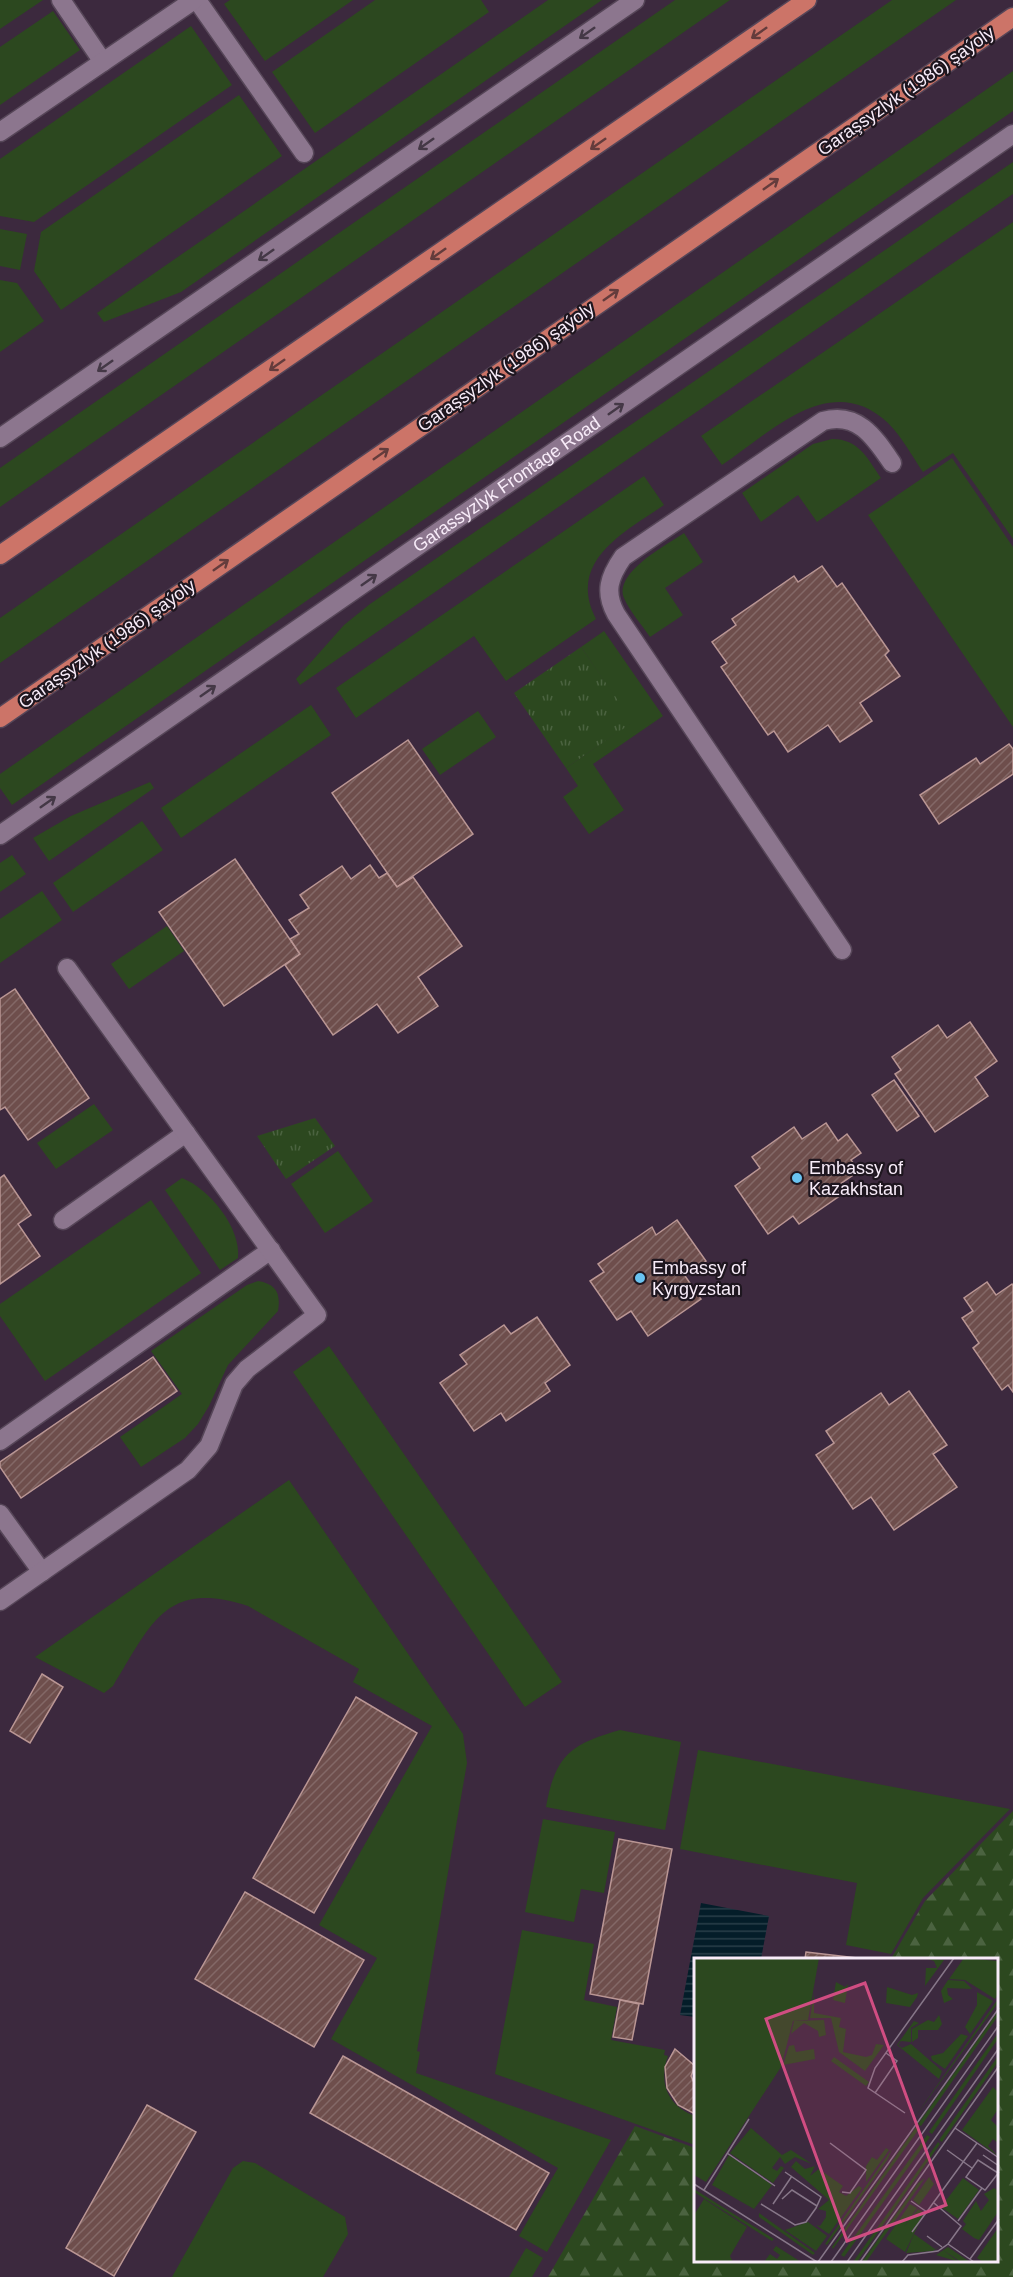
<svg xmlns="http://www.w3.org/2000/svg" width="1013" height="2277" font-family="Arial,sans-serif">
  <style>
    .green { fill: #2c481f }
    .forest { fill: url(#forest-firs) }
    .park { fill: url(#park-tufts) }
    .water { fill: url(#water-rules) }
    .building { fill: url(#building-hatch); stroke: #ba9694; stroke-width: 1.5 }
    .lines { fill: none; stroke-linecap: round; stroke-linejoin: round }
    .minor-casing { stroke: #564658; stroke-width: 21 }
    .major-casing { stroke: #564658; stroke-width: 21 }
    .minor { stroke: #8c768e; stroke-width: 18 }
    .major { stroke: #cc7468; stroke-width: 18 }
    .oneway { stroke: #443846 }
    .oneway2 { stroke: #643c3c }
    .poi-dot { fill: #69c3f1; stroke: #1e161f; stroke-width: 2 }
    .labels { text-anchor: middle; stroke-width: 4.5; stroke-linejoin: round; paint-order: stroke }
    .street-label { font-size: 18px; fill: #f8ecf9; stroke: #1e161f }
    .poi-label { font-size: 18px; fill: #f8ecf9; stroke: #1e161f; text-anchor: start }
    .inset-road { fill: none; stroke: #877789; stroke-width: 1.5 }
    .view { fill: #d04d82; fill-opacity: 0.15; stroke: #d04d82; stroke-width: 3 }
    .inset-edge { fill: none; stroke: #f8ecf9; stroke-width: 3 }
  </style>
  <defs>
    <pattern id="forest-firs" width="22" height="20" patternUnits="userSpaceOnUse" patternTransform="scale(1.5)"><rect width="22" height="20" fill="#2c481f"/><path d="M5 1l3.5 6h-7zM16 11l3.5 6h-7z" fill="#4b6340"/></pattern>
    <pattern id="park-tufts" width="24" height="20" patternUnits="userSpaceOnUse" patternTransform="scale(1.5)"><rect width="24" height="20" fill="#2c481f"/><path d="M3 7l-1-3M5 7V3M7 7l1-3M15 17l-1-3M17 17v-4M19 17l1-3" fill="none" stroke="#4b6340"/></pattern>
    <pattern id="water-rules" width="6" height="5" patternUnits="userSpaceOnUse" patternTransform="scale(1.5)"><rect width="6" height="5" fill="#041d29"/><path d="M0 2.5h6" fill="none" stroke="#293e49"/></pattern>
    <pattern id="building-hatch" width="6" height="6" patternUnits="userSpaceOnUse" patternTransform="scale(1.5)"><rect width="6" height="6" fill="#6e4e4c"/><path d="M-1 1l2-2M0 6l6-6M5 7l2-2" fill="none" stroke="#836867"/></pattern>
  </defs>
  <rect width="100%" height="100%" fill="#3c293e"/>
  <g class="green">
    <polygon points="0,0 43,0 0,29"/>
    <polygon points="230,0 353,0 265,61 224,4"/>
    <polygon points="375,0 481,0 489,12 315,133 272,72"/>
    <polygon points="548,0 602,0 181,292 104,322 97,313"/>
    <polygon points="675,0 730,0 0,507 0,468"/>
    <polygon points="892,0 956,0 0,663 0,618"/>
    <polygon points="53,11 80,50 0,105 0,47"/>
    <polygon points="191,26 232,85 34,222 0,216 0,159"/>
    <polygon points="1013,71 1013,111 12,805 0,788 0,774"/>
    <polygon points="239,95 282,156 61,310 34,271 41,232"/>
    <polygon points="1013,162 1013,194 300,685 296,679 344,625 370,604"/>
    <path d="M1013,222V539L953,453L923,472C912,456 902,437 888,423C831,369 771,432 722,465L701,436Z"/>
    <polygon points="0,229 27,234 20,270 0,266"/>
    <polygon points="0,280 17,283 44,321 0,352"/>
    <path d="M832,439C859,439 867,458 881,478L817,522L798,495L761,522L742,493L813,444Z"/>
    <polygon points="952,458 1013,547 1013,727 868,515"/>
    <path d="M644,476L664,505C625,532 566,561 596,619L506,681L474,636L356,718L336,688Z"/>
    <path d="M684,533L703,562L665,588L683,615L650,637C642,625 630,612 624,598C614,572 667,545 684,533Z"/>
    <polygon points="604,631 663,716 593,764 624,810 589,834 563,797 578,786 566,768 632,722 581,647"/>
    <polygon points="311,705 331,735 181,838 161,808"/>
    <polygon points="478,711 496,737 440,775 422,749"/>
    <polygon points="150,782 154,788 49,861 33,838 71,816"/>
    <polygon points="142,821 163,850 73,912 53,883"/>
    <polygon points="12,855 26,874 0,892 0,863"/>
    <polygon points="42,891 62,920 0,963 0,919"/>
    <polygon points="167,926 184,951 129,989 111,964"/>
    <polygon points="94,1104 113,1130 56,1169 37,1143"/>
    <polygon points="338,1151 373,1201 325,1233 291,1184"/>
    <path d="M182,1178C210,1189 241,1228 238,1258L220,1270L165,1190Z"/>
    <polygon points="151,1200 201,1273 45,1381 0,1316 0,1304"/>
    <path d="M258,1281C276,1284 281,1293 278,1311L228,1365L209,1406L198,1424L185,1438L141,1467L120,1437L182,1394L151,1351L247,1285Z"/>
    <polygon points="329,1346 562,1682 525,1707 293,1372"/>
    <path d="M289,1480L463,1734L467,1763L417,2051L420,2052L416,2073L611,2140L547,2252L519,2236L558,2168L331,2039L377,1958L319,1925L432,1726L353,1682L359,1669L248,1606C165,1579 151,1625 113,1686L104,1693L35,1657Z"/>
    <path d="M620,1730L681,1742L665,1830L546,1807C555,1756 570,1744 620,1730Z"/>
    <polygon points="698,1750 1010,1809 923,1898 891,1954 846,1945 857,1883 680,1849"/>
    <polygon points="543,1819 615,1832 604,1893 581,1889 574,1922 525,1912"/>
    <path d="M522,1930L594,1944L584,2000L617,2007L611,2040L665,2050L664,2055L668,2056C658,2083 668,2106 695,2116V2145L495,2074Z"/>
    <polygon points="243,2161 255,2163 345,2217 348,2234 323,2277 172,2277 233,2168"/>
    <polygon points="526,2248 543,2258 532,2277 509,2277"/>
  </g>
  <polygon class="forest" points="1013,1811 1013,2277 548,2277 635,2126 695,2148 695,2260 996,2260 996,1959 891,1959 925,1901"/>
  <g class="park">
    <polygon points="581,647 633,722 566,768 514,693"/>
    <polygon points="315,1118 335,1146 286,1179 257,1136"/>
  </g>
  <polygon class="water" points="701,1903 769,1916 761,1959 695,1959 695,2017 680,2015"/>
  <g class="building">
    <polygon points="822,566 837,587 842,583 889,651 885,655 900,676 860,703 872,721 840,742 828,725 788,752 774,731 768,735 721,667 727,663 712,642 736,625 732,619 794,576 798,582"/>
    <polygon points="408,740 473,834 397,887 332,793"/>
    <polygon points="1009,744 1013,749 1013,774 939,824 920,795 976,758 980,764"/>
    <polygon points="235,859 300,954 224,1006 159,912"/>
    <polygon points="370,865 379,878 387,873 397,887 413,877 462,946 418,977 438,1006 398,1033 377,1004 333,1035 285,965 300,954 290,939 299,934 289,920 309,908 300,895 342,866 351,879"/>
    <polygon points="15,989 89,1098 28,1140 5,1107 0,1110 0,999"/>
    <polygon points="970,1022 997,1061 975,1077 988,1096 935,1132 895,1074 901,1070 892,1057 938,1025 947,1038"/>
    <polygon points="894,1080 919,1116 897,1131 872,1095"/>
    <polygon points="826,1123 838,1141 847,1134 861,1153 851,1160 859,1171 836,1187 841,1195 799,1224 793,1216 768,1234 735,1186 760,1168 752,1157 794,1127 802,1139"/>
    <polygon points="4,1175 31,1215 18,1224 40,1256 0,1284 0,1178"/>
    <polygon points="677,1220 706,1261 685,1276 701,1299 648,1336 631,1311 617,1320 590,1281 604,1272 598,1264 652,1227 656,1235"/>
    <polygon points="987,1282 996,1295 1012,1284 1013,1286 1013,1392 1008,1385 1002,1390 973,1348 979,1343 962,1318 973,1311 964,1298"/>
    <polygon points="537,1317 570,1365 545,1383 550,1391 506,1421 501,1413 474,1431 440,1383 467,1364 460,1355 504,1325 511,1334"/>
    <polygon points="153,1357 177,1391 21,1498 0,1467 0,1462"/>
    <polygon points="909,1391 947,1445 933,1454 957,1487 894,1530 871,1497 853,1509 816,1455 834,1443 826,1431 881,1393 889,1405"/>
    <polygon points="42,1674 63,1687 30,1743 10,1731"/>
    <polygon points="356,1697 417,1733 314,1913 253,1878"/>
    <polygon points="619,1839 672,1849 643,2004 590,1994"/>
    <polygon points="245,1892 364,1960 314,2047 195,1979"/>
    <polygon points="806,1952 866,1959 805,1959"/>
    <polygon points="620,2000 639,2004 632,2040 613,2037"/>
    <polygon points="675,2049 695,2066 691,2076 695,2085 695,2114 678,2105 667,2088 665,2067"/>
    <polygon points="343,2056 549,2173 516,2230 310,2113"/>
    <polygon points="147,2105 196,2132 114,2276 66,2248"/>
  </g>
  <g class="lines">
    <g class="minor-casing">
      <g id="minor">
        <polyline points="61,0 103,62"/>
        <polyline points="197,0 304,153"/>
        <polyline points="0,132 194,0"/>
        <polyline points="0,438 635,0"/>
        <path id="s1" d="M0,835L1013,134"/>
        <path d="M842,950L616,614C604,592 609,577 623,557L823,421C858,411 875,438 892,463"/>
        <polyline points="63,1220 186,1133"/>
        <polyline points="0,1441 271,1250"/>
        <polyline points="0,1514 42,1572"/>
        <polyline points="0,1601 188,1470 209,1446 234,1384 247,1369 317,1315 67,968"/>
      </g>
    </g>
    <g class="major-casing">
      <g id="major">
        <polyline points="0,555 807,0"/>
        <polyline points="0,718 1013,17"/>
      </g>
    </g>
    <use href="#minor" class="minor"/>
    <use href="#major" class="major"/>
  </g>
  <defs><path id="oneway-shaft" d="M-6 0H5M1.5-3L5.5 0L1.5 3" fill="none" stroke-width="1.6" stroke-linecap="round" stroke-linejoin="round" transform="scale(1.5)"/></defs>
  <g class="oneway">
    <use href="#oneway-shaft" transform="translate(587 33) rotate(145)"/>
    <use href="#oneway-shaft" transform="translate(426 144) rotate(145)"/>
    <use href="#oneway-shaft" transform="translate(266 255) rotate(145)"/>
    <use href="#oneway-shaft" transform="translate(105 366) rotate(145)"/>
    <use href="#oneway-shaft" transform="translate(616 409) rotate(-35)"/>
    <use href="#oneway-shaft" transform="translate(369 580) rotate(-35)"/>
    <use href="#oneway-shaft" transform="translate(208 691) rotate(-35)"/>
    <use href="#oneway-shaft" transform="translate(48 802) rotate(-35)"/>
  </g>
  <g class="oneway2">
    <use href="#oneway-shaft" transform="translate(759 33) rotate(145)"/>
    <use href="#oneway-shaft" transform="translate(598 144) rotate(145)"/>
    <use href="#oneway-shaft" transform="translate(771 184) rotate(-35)"/>
    <use href="#oneway-shaft" transform="translate(438 254) rotate(145)"/>
    <use href="#oneway-shaft" transform="translate(611 295) rotate(-35)"/>
    <use href="#oneway-shaft" transform="translate(277 365) rotate(145)"/>
    <use href="#oneway-shaft" transform="translate(381 454) rotate(-35)"/>
    <use href="#oneway-shaft" transform="translate(221 565) rotate(-35)"/>
  </g>
  <g class="poi-dot">
    <circle cx="797" cy="1178" r="6"/>
    <circle cx="640" cy="1278" r="6"/>
  </g>
  <g class="labels">
    <g class="street-label">
      <text transform="translate(906 91) rotate(-35)" y="6">Garaşsyzlyk (1986) şaýoly</text>
      <text transform="translate(506 367) rotate(-35)" y="6">Garaşsyzlyk (1986) şaýoly</text>
      <text dy="6" stroke="none"><textPath href="#s1" startOffset="616">Garassyzlyk Frontage Road</textPath></text>
      <text transform="translate(107 644) rotate(-35)" y="6">Garaşsyzlyk (1986) şaýoly</text>
    </g>
    <g class="poi-label">
      <text x="809" y="1174">Embassy of<tspan x="809" dy="21">Kazakhstan</tspan></text>
      <text x="652" y="1274">Embassy of<tspan x="652" dy="21">Kyrgyzstan</tspan></text>
    </g>
  </g>
  <g transform="translate(694 1958)">
    <rect width="304" height="304" fill="#3c293e"/>
    <path d="M230,0L250,2L231,28L232,10H243L240,3ZM270,0L304,3V36L301,41L271,22L255,21ZM254,22L270,23L278,31L253,30L254,37L259,41L250,45L247,33ZM142,24L151,29L154,26L151,45L139,42ZM193,29L218,37L224,35L223,39L216,49L192,45ZM283,34L299,43L276,76L271,69L283,47ZM120,35V55L147,60L145,69L152,71L149,94L172,99L178,97L182,86L190,87L171,113L145,94L137,60H116ZM304,41V45L218,163ZM304,53V58L227,168L224,166ZM245,57L248,66L244,72H224V80L218,84V71L234,62L240,64ZM130,62L132,77L125,79L124,73L110,65L97,76L100,63ZM220,63L225,65L217,70V84L207,83L204,87L208,90L217,86L248,113L245,121L203,87ZM304,75V81L238,176L235,174ZM267,76L274,78L251,111L238,102L237,98L249,95ZM100,87L102,94L120,91L121,101L89,107L95,88ZM304,98V104L248,184L245,182ZM140,99L175,124L172,128L137,103ZM299,129L304,134V151L297,162L304,169V185L299,181L294,188L304,198L268,172ZM222,169L225,171L139,291L138,289ZM57,170L88,197L97,192L118,206L101,199L91,206L86,199L78,210L83,213L87,208L90,210L79,225L36,195ZM233,177L236,179L150,299L147,297ZM244,184L246,186L163,304H159ZM192,190L195,192L172,224V208L178,199L183,202ZM198,191L194,201L133,287L131,286ZM35,197L78,227L60,251L18,227ZM102,203L111,211L121,208L116,218L125,211L149,228L145,234L152,238L165,228L168,230L135,276L122,267L126,268L132,259V253L124,251L135,242L97,209ZM235,219L240,226L225,247L219,242ZM231,220L172,304H168L224,225ZM269,220L285,232L264,261L247,249ZM300,230L304,233V254L285,282L280,280L268,271L272,266L269,263L282,243L287,253L295,242L290,236ZM0,231L80,281L78,283L0,234ZM10,241L53,269L36,298L39,304H0V257ZM216,246L223,250L210,269L224,251L230,255L211,294L192,281ZM65,255L121,295L119,297L65,259ZM114,264L133,278L122,293L91,272ZM304,270V304H289L283,300ZM220,276L241,291L245,289L239,293L212,295ZM82,288L107,304H70L76,296L83,301L86,297L79,292ZM254,289L276,304H267L249,292L265,304L242,297Z" fill="#2c481f"/>
    <path d="M0,0H125L114,62L99,63L87,109L12,224L0,217Z" fill="#2c481f"/>
    <path class="inset-road" d="M181,135L203,103L192,95M211,155L174,130L181,110L260,0M261,170L305,200M136,185L172,212L156,235L148,234M253,192L278,210M33,195L81,228M289,197L305,208M304,215L284,202L272,219L291,232L292,231L305,214M0,226L123,304M10,232L55,161M88,241L98,232L123,248M217,243L233,254M67,246L101,267L112,264L122,250L127,239L91,214M79,246L98,218M264,263L288,230M218,274L283,185M233,278L248,289M254,286L280,304M276,301L305,261M124,304L305,50M137,304L305,67M153,304L305,90M166,304L305,108M208,304L214,297L244,293L254,286L267,268L240,245"/>
    <path class="view" d="M171,25L252,247L153,283L72,61Z"/>
    <rect width="304" height="304" class="inset-edge"/>
  </g>
</svg>
